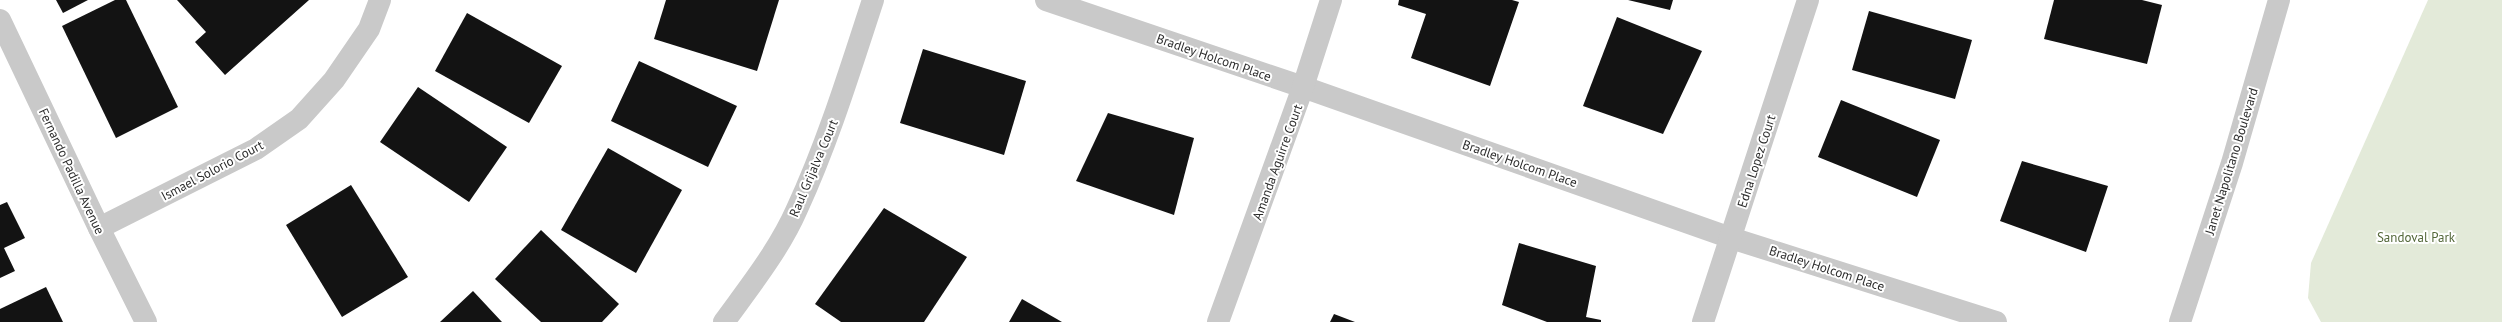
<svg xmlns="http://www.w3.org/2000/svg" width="2502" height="322" font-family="'PT Sans',sans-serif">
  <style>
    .green { fill: #e3ead9 }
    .building { fill: #131313 }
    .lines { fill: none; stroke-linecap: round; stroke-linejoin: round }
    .street { stroke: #c9c9c9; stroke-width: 22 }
    .labels { text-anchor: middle; stroke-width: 4; stroke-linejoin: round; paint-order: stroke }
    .street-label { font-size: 13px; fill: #2c2c2c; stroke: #fff }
    .park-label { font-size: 13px; fill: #536739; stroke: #fff }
  </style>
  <rect width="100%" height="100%" fill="#fff"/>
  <polygon class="green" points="2428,0 2502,0 2502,322 2321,322 2308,298 2311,263"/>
  <g class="building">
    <polygon points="56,0 88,0 63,13"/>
    <polygon points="115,0 126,0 178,107 116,138 62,26"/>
    <polygon points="177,0 309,0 225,75 195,42 206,32"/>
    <polygon points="666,0 779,0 757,71 654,39"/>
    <polygon points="1399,0 1512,0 1519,2 1490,86 1411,58 1426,14 1398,5"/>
    <polygon points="1628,0 1673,0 1670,10"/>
    <polygon points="2054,0 2142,0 2162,5 2147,64 2044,39"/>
    <polygon points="1869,11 1972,40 1955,99 1852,70"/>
    <polygon points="467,13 562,66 529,123 435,71"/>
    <polygon points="1617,17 1702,51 1663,134 1583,106"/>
    <polygon points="923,49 1026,81 1004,155 900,123"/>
    <polygon points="639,61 737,106 708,167 611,121"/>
    <polygon points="418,87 507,147 469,202 380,142"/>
    <polygon points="1841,100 1940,140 1917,197 1818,157"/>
    <polygon points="1108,113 1194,138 1174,215 1076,181"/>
    <polygon points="608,148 682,190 636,273 561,230"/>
    <polygon points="2022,161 2108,186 2086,252 2000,221"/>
    <polygon points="351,185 408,277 342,317 286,225"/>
    <polygon points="7,202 25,238 4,248 15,271 0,278 0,205"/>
    <polygon points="884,208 967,257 924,322 841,322 815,304"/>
    <polygon points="541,230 619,304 602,322 541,322 495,279"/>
    <polygon points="1519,243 1596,266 1586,317 1601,320 1601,322 1547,322 1502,305"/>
    <polygon points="46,287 63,322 0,322 0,309"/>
    <polygon points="473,291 502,322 440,322"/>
    <polygon points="1022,299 1062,322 1009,322"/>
    <polygon points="1334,314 1355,322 1330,322"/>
  </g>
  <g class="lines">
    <g class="street">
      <polyline points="1046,0 1303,87 1731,238 1996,322"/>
      <polyline points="0,20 99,228 146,322"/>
      <polyline points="99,228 256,149 299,119 334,80 369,29 380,0"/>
      <path d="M724,322C750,286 779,250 797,209C828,142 850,70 873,0"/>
      <polyline points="1218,322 1303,87 1331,0"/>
      <polyline points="1703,322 1808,0"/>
      <polyline points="2180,322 2232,163 2279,0"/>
    </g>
  </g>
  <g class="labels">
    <g class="street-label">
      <text transform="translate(1214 57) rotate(19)" y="5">Bradley Holcom Place</text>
      <text transform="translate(1756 161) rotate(-72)" y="5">Edna Lopez Court</text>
      <text transform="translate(2231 161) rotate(-73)" y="5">Janet Napolitano Boulevard</text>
      <text transform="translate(1277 162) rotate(-70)" y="5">Amanda Aguirre Court</text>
      <text transform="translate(1520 163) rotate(19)" y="5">Bradley Holcom Place</text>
      <text transform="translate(813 168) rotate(-67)" y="5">Raul Grijalva Court</text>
      <text transform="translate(212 170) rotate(-28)" y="5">Ismael Solorio Court</text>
      <text transform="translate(72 171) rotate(65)" y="5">Fernando Padilla Avenue</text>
      <text transform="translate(1827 268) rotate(18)" y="5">Bradley Holcom Place</text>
    </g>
    <g class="park-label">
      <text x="2416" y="242">Sandoval Park</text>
    </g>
  </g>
</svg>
